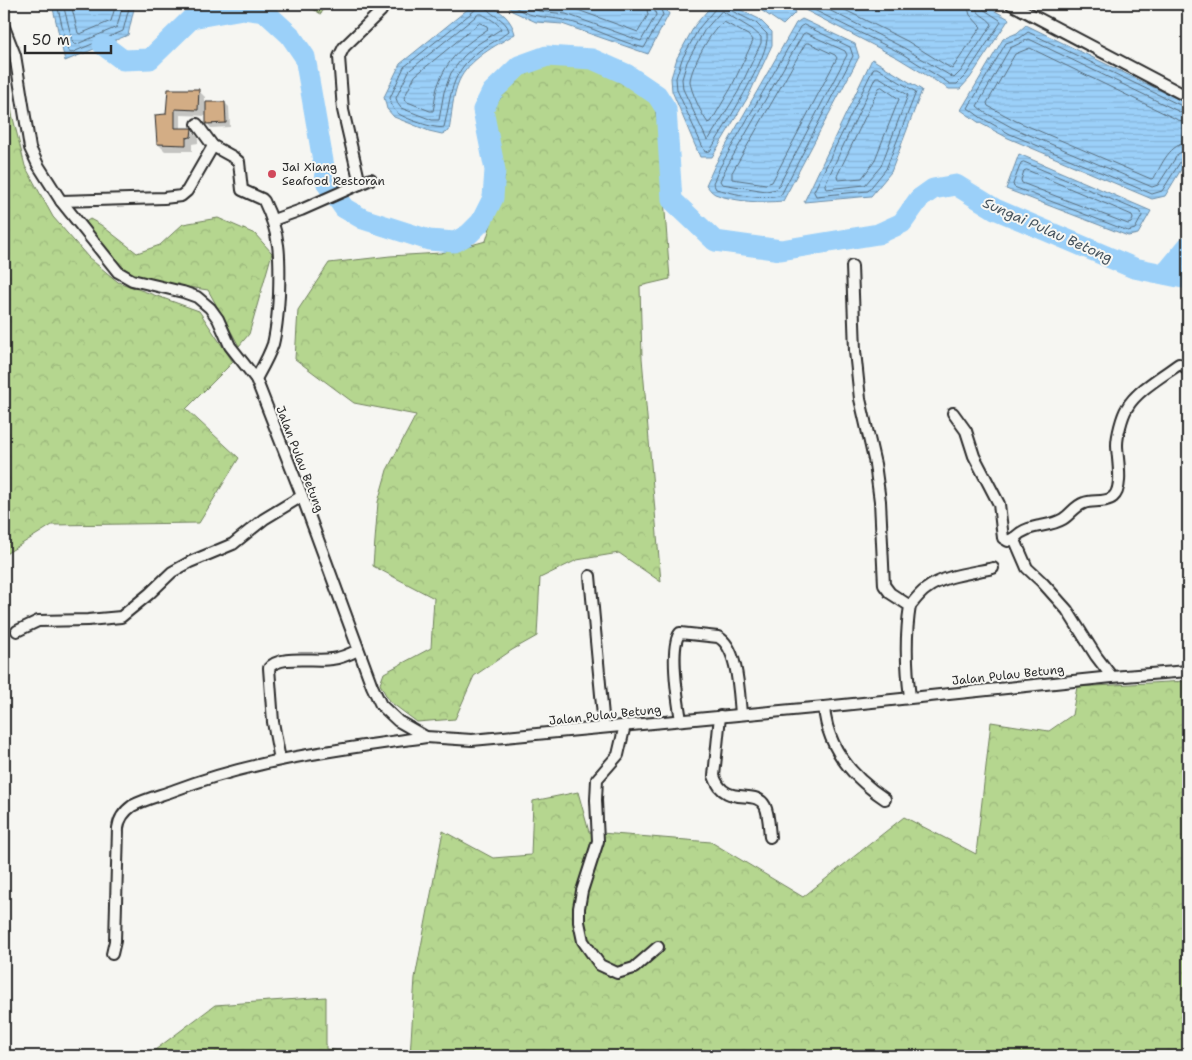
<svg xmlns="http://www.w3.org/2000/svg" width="1192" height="1060" font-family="'Shantell Sans',sans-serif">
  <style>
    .forest { fill: url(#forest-crowns); stroke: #70805d }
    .wetland { fill: url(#wetland-marsh); stroke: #70805d }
    .water { fill: url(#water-rules); stroke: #6e8ea7 }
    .shadow { fill: #0003 }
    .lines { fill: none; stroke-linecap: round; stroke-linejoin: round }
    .shore { stroke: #586d7d; stroke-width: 1 }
    .river { stroke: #9bd0f9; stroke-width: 21 }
    .building { fill: #d3ad85; stroke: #2b2b2b }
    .minor-casing { stroke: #2b2b2b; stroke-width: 14 }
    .minor { stroke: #f6f6f2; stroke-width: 10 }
    .poi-dot { fill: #d1495b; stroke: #f6f6f2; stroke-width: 2 }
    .labels { text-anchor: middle; stroke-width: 4; stroke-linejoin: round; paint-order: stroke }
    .poi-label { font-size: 12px; fill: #2b2b2b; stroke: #f6f6f2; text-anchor: start }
    .street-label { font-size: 12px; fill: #2b2b2b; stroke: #f6f6f2 }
    .water-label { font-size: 14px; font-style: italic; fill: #47545e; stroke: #f6f6f2 }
  </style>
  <defs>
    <pattern id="forest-crowns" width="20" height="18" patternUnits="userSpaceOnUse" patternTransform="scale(1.25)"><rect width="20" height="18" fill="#b5d68f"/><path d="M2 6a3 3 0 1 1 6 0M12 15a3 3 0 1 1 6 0" fill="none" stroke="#9cb87c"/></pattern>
    <pattern id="wetland-marsh" width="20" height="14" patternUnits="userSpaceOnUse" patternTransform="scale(1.25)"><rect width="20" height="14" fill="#b5d68f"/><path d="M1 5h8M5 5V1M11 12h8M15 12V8" fill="none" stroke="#9cb87c"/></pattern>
    <pattern id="water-rules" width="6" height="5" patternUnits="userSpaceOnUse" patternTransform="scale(1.25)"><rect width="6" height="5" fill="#9bd0f9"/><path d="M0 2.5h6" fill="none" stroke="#86b3d6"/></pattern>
  </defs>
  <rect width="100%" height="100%" fill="#f6f6f2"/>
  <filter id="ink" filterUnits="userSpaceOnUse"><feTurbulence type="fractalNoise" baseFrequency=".02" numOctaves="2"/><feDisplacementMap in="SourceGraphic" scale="10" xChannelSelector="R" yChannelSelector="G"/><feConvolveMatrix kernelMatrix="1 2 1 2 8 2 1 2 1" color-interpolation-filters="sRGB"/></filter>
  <g filter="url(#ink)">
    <g class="forest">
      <polygon points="4,55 12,114 25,166 53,217 88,257 118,282 199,311 233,362 186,409 239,458 199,523 52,525 4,555"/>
      <polygon points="540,64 586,65 618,78 654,103 659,131 670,279 640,286 642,358 661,582 619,553 577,560 540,578 537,636 512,650 474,676 455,719 417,722 389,701 380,684 384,673 431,648 434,598 373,566 378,502 387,470 416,415 354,403 295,359 298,310 329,263 390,256 441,253 486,241 505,177 488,118 510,83"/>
      <polygon points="218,218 255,234 272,253 249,334 239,346 208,290 142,280 115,262 84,223 90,219 101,225 137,253 160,245 183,224"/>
      <polygon points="1186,681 1188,685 1188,1056 410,1056 415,978 443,831 493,858 531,855 533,801 578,792 589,832 711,842 803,897 904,817 976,854 991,722 1049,731 1072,715 1077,687"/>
      <polygon points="326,997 326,1049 374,1056 147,1056 215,1005"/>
    </g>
    <polygon class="wetland" points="305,4 326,4 321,14"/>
    <g class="water">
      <polygon points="52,4 135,4 128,35 65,61"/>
      <path d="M477,4C495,4 511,17 515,34C495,46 469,59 459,81C452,97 452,115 449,131L442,134L429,131L394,117L387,109L384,97L400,64L473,5Z"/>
      <polygon points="506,4 663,4 669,14 648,54 562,24 536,22 512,11"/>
      <polygon points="713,4 729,4 759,19 772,32 772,45 748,97 712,157 700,157 672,91 671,78 677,58 695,25"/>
      <polygon points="752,4 799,4 794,14 783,25"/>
      <polygon points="807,4 983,4 1009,19 970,78 960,89 949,89 898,58 805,10"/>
      <path d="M802,19L855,44L859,57L783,201C762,203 735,202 715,194C711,192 709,188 706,185L715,165L796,23Z"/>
      <polygon points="1026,25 1188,104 1188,158 1165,196 1152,199 1008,138 978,122 961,110 1003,39 1017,33"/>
      <polygon points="872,59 922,90 891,172 871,196 804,202"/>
      <polygon points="1019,154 1151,211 1138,234 1128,236 1006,189"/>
    </g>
    <polygon class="shadow" points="169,90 198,90 205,97 205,103 225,103 229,107 230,127 211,128 207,123 207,116 181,115 181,129 191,130 198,137 198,143 192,144 192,151 165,151 158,144 168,116"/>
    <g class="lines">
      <g class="shore">
        <polyline points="57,4 68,51 71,53 123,31 130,4"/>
        <polyline points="63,4 73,43 75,45 117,27 123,4"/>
        <polyline points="71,4 78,33 80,34 111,21 116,4"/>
        <path d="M477,4L475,10L404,67L390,98C391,103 392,108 396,112C403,118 436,130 444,127C452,95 449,74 479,51C489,44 500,39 509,31C506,17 486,15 485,4"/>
        <path d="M512,4C525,18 546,16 563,20C591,26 617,41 644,48L663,15L659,4"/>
        <polyline points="523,4 539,11 566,14 641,41 656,15 653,4"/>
        <polyline points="541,4 567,6 638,32 648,15 646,4"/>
        <path d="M716,4L715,9L699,28L682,59L676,78L677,90L705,152L710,151C722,130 771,55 767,34L756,23L730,10L728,4"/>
        <polyline points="811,4 812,9 901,53 950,84 957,84 966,75 1001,22 1000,20 983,9 981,4"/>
        <path d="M817,4L904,48L954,78L961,71L992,24C987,16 976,16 975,4"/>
        <polyline points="833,4 907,41 952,69 981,27 970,15 967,4"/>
        <polygon points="722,11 752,29 761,37 761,43 738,92 709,139 707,140 683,89 682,79 687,62 704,31"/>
        <path d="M479,14H482C488,18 498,22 501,29L475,46L463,57L451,73L444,92L439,120H432L401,108L398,104L396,98L409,71Z"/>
        <path d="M724,22L748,35L753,41L731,88L711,122L708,123C703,117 690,90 690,81C691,68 712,27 724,22Z"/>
        <path d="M480,23L487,26L488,29C464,45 446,59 437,88C435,95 435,103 433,111H430L405,101L404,98L415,76Z"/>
        <path d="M804,25L850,47L853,56L781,195C764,202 733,193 716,189L713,183L720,167L800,27Z"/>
        <polygon points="806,33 845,51 847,55 777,189 766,191 722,184 720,181 725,170 803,34"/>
        <polygon points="806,43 809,43 835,55 837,58 772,182 766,184 732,179 732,173"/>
        <polygon points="874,68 877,68 916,92 886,169 868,191 816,196 814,192"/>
        <polygon points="876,77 879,77 908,95 881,166 865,185 826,189 825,185"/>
        <polygon points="882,87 899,99 874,162 862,178 838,180 837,176 879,88"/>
        <polyline points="1188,108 1184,107 1028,32 1020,38 1006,43 968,108 980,117 1010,134 1152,194 1162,191 1182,159 1188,157"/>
        <polyline points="1188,114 1182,113 1029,39 1010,48 977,106 984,112 1013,128 1152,187 1158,185 1178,154 1183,151 1188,150"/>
        <path d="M1188,122L1178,120L1030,48L1015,54L987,103L988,106L1016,121L1151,179L1154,178C1162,164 1170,143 1188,143"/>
        <polygon points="1024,162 1141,212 1142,216 1135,229 1128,231 1014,187 1013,184 1021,163"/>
        <polygon points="1027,170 1132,215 1133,219 1131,223 1128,224 1022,183 1021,180 1024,171"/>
      </g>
      <g class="river">
        <polyline points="103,45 123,60 150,59 192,18 243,9 265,12 290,35 305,57 327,184 344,208 363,219 429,240 455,242 469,234 481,222 493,198 495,170 483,110 492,92 519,66 547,56 592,59 626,74 657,95 666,109 672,200 715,241 781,250 878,234 902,223 919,199 933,189 956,185 995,209 1134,268 1188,279"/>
        <polyline points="1165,274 1188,246"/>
      </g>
    </g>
    <g class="building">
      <polygon points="168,89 199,89 198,110 175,109 175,128 192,128 191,137 186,138 186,145 157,144 155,115 166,114"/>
      <polygon points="206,102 225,102 226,123 206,124"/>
    </g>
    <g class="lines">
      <g class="minor-casing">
        <g id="minor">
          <polyline points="1011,4 1188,97"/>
          <polyline points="4,27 15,55 30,148 38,165 61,201 118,272 132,280 183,292 197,297 210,308 218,319 230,346 256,379 302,496 372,686 381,705 398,721 426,737 472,740 824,707 1112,677 1188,671"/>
          <path d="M197,124L213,146L233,157L239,162L242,190L262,199L264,201C281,236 280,257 279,295C278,312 277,328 273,344C269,356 262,368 256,379"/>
          <polyline points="360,184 343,110 339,57 344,47 381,11 382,4"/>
          <polyline points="61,201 164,198 181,196 187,191 213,146"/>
          <polyline points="273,220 301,210 371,179"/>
          <path d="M852,266L855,351L860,399L875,464L880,501L884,585L890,593L910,606C905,637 906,666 910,697"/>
          <polyline points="953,413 966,431 974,456 999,504 1003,538 1008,541 1014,538 1027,568 1042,582 1067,610 1096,656 1112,677"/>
          <path d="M1014,538C1031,522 1046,529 1063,519C1070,515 1075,506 1084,503C1092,500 1106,503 1113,497C1124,488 1117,458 1117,445C1117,436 1122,416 1127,408C1136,391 1164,375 1179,364L1184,365L1188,371"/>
          <polyline points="590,576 604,727"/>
          <path d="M910,606C915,600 920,593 926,589C944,575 972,573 993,568"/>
          <polyline points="17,631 38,621 88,620 121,617 149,594 172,572 190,562 233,544 264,519 302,496"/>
          <path d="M824,707C827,748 852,777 885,799"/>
          <path d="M720,716L714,776C725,809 755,787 765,806C769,814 769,828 770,837"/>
          <path d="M681,720C678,702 669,646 680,633L718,637C738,647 739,693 741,714"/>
          <polyline points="625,725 618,755 597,779 596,800 598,841 582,891 579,908 579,922 583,941 600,965 617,973 634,968 658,947"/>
          <path d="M280,760L273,722L269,668C279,654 316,662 332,659C342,658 350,654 358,650"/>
          <path d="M112,954L115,941L118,828C119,819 125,811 132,806C145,799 162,795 175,790C256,759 342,749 426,737"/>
        </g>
      </g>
      <use href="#minor" class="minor"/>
    </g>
  </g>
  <circle class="poi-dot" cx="272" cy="174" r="5"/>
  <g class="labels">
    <g class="poi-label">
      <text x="282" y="171">Jai Xiang<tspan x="282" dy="14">Seafood Restoran</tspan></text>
    </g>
    <g class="street-label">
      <text transform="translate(300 459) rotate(69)" y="4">Jalan Pulau Betung</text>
      <text transform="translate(1008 675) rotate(-6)" y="4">Jalan Pulau Betung</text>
      <text transform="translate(605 715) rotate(-6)" y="4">Jalan Pulau Betung</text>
    </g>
    <g class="water-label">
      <text transform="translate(1048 230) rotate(24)" y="5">Sungai Pulau Betong</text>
    </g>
  </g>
  <rect width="1192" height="1060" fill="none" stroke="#f6f6f2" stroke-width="20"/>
  <rect x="10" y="10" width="1172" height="1040" fill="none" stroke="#2b2b2b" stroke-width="2" filter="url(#ink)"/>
  <path d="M25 45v8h86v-8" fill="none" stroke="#2b2b2b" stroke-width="2.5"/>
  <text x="32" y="45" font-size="15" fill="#2b2b2b" stroke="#f6f6f2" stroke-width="4" paint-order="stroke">50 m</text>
</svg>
